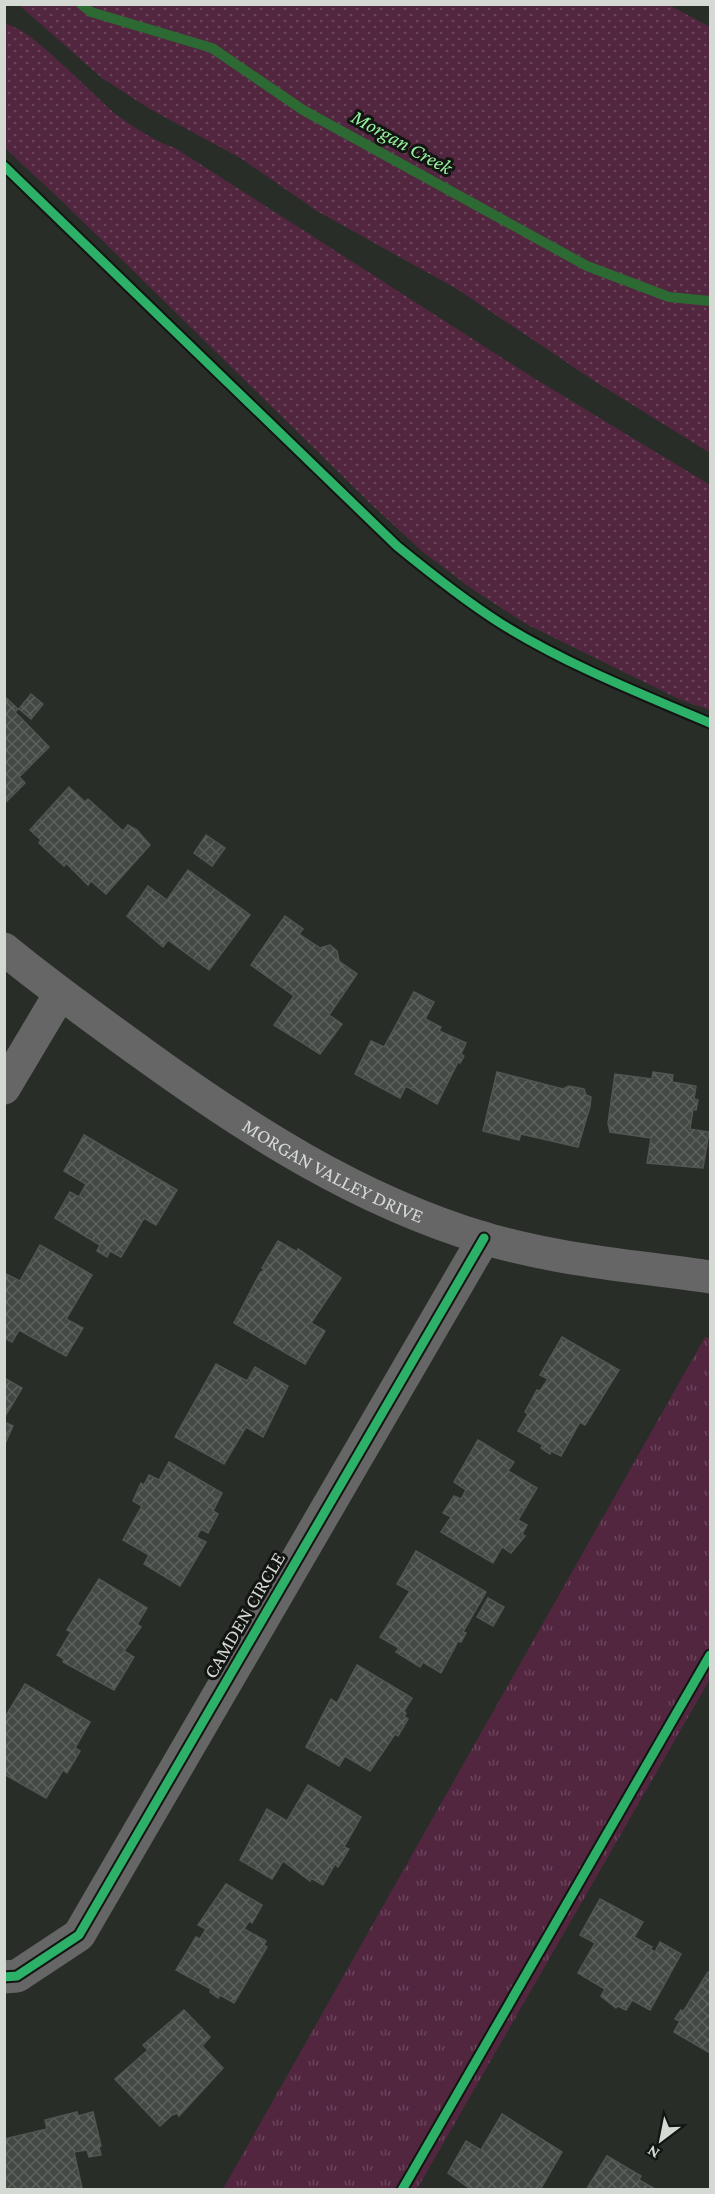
<svg xmlns="http://www.w3.org/2000/svg" width="715" height="2194" font-family="'Crimson Pro',serif">
  <style>
    .grass { fill: url(#grass-dots) }
    .park { fill: url(#park-tufts) }
    .lines { fill: none; stroke-linecap: round; stroke-linejoin: round }
    .stream { stroke: #2c6933; stroke-width: 10 }
    .building { fill: url(#building-cross-hatch); stroke: #525552; stroke-width: 1.5 }
    .minor { stroke: #666; stroke-width: 33 }
    .cycleway-casing { stroke: #121512; stroke-width: 13 }
    .cycleway { stroke: #2db169; stroke-width: 9 }
    .labels { text-anchor: middle; stroke-width: 6; stroke-linejoin: round; paint-order: stroke }
    .street-label { font-size: 20px; fill: #d4d9d4; stroke: #121512 }
    .water-label { font-size: 21px; font-style: italic; fill: #94ee9a; stroke: #121512 }
  </style>
  <defs>
    <pattern id="grass-dots" width="8" height="8" patternUnits="userSpaceOnUse" patternTransform="scale(1.5)"><rect width="8" height="8" fill="#532640"/><path d="M2 2h.1M6 6h.1" fill="none" stroke="#6b455b" stroke-width="1.8" stroke-linecap="round"/></pattern>
    <pattern id="park-tufts" width="24" height="20" patternUnits="userSpaceOnUse" patternTransform="scale(1.5)"><rect width="24" height="20" fill="#532640"/><path d="M3 7l-1-3M5 7V3M7 7l1-3M15 17l-1-3M17 17v-4M19 17l1-3" fill="none" stroke="#6b455b"/></pattern>
    <pattern id="building-cross-hatch" width="8" height="8" patternUnits="userSpaceOnUse" patternTransform="scale(1.5)"><rect width="8" height="8" fill="#444844"/><path d="M0 0l8 8M0 8l8-8" fill="none" stroke="#5e625e"/></pattern>
  </defs>
  <rect width="100%" height="100%" fill="#282d28"/>
  <g class="grass">
    <polygon points="667,4 710,27 710,453 599,384 457,289 317,211 242,159 150,109 102,78 19,5"/>
    <path d="M4,24C29,25 95,98 118,116C135,128 156,142 175,148L532,377L710,485V710L683,701L528,625L475,591L423,552L371,504L65,204L5,148Z"/>
  </g>
  <polygon class="park" points="705,1337 710,1339 710,1679 417,2189 223,2189"/>
  <g class="lines">
    <polyline class="stream" points="81,4 91,12 212,48 303,110 587,266 669,297 710,301"/>
  </g>
  <g class="building">
    <polygon points="31,694 43,704 31,719 19,709"/>
    <polygon points="4,696 18,709 15,712 49,747 19,777 25,783 4,804"/>
    <polygon points="69,787 85,802 88,799 123,831 128,825 137,830 150,845 106,894 91,881 88,885 66,863 64,866 39,843 41,840 30,830"/>
    <polygon points="206,835 225,848 212,866 194,853"/>
    <polygon points="188,870 250,915 209,970 168,940 163,947 127,916 148,886 167,900"/>
    <polygon points="285,916 303,929 299,934 320,948 330,945 337,951 339,961 357,974 329,1015 342,1024 320,1054 274,1025 294,996 251,965"/>
    <polygon points="414,992 434,1002 425,1019 441,1027 439,1031 466,1043 461,1054 464,1056 460,1063 458,1062 437,1104 406,1086 400,1098 355,1074 371,1041 384,1047"/>
    <polygon points="497,1072 563,1089 569,1086 584,1089 586,1095 591,1097 590,1106 578,1147 521,1134 519,1140 483,1131"/>
    <polygon points="653,1072 673,1075 672,1082 696,1086 694,1099 698,1100 696,1110 693,1109 690,1129 709,1132 703,1168 647,1163 651,1138 610,1132 608,1123 615,1074 652,1079"/>
    <polygon points="84,1135 177,1190 156,1225 144,1218 121,1257 110,1251 107,1257 97,1251 100,1245 55,1218 70,1192 79,1197 86,1184 64,1171"/>
    <polygon points="278,1241 297,1252 298,1249 341,1278 311,1323 325,1331 305,1364 234,1323 260,1273 265,1269 262,1268"/>
    <polygon points="40,1245 92,1275 66,1319 83,1328 66,1356 19,1330 12,1342 4,1338 4,1273 20,1281"/>
    <polygon points="562,1337 619,1370 585,1425 580,1422 561,1456 551,1451 550,1454 541,1448 543,1445 518,1431 528,1414 525,1412 537,1390 540,1391 548,1379 540,1375"/>
    <polygon points="216,1364 247,1381 255,1367 288,1386 263,1437 246,1427 224,1464 175,1437"/>
    <polygon points="4,1378 22,1388 4,1418"/>
    <polygon points="4,1422 13,1426 4,1446"/>
    <polygon points="478,1440 514,1462 508,1471 537,1488 518,1520 527,1525 522,1534 525,1536 511,1553 502,1547 493,1563 441,1532 451,1517 443,1513 454,1496 461,1499 466,1490 454,1482"/>
    <polygon points="169,1462 222,1493 213,1511 218,1514 208,1533 201,1529 196,1537 206,1542 180,1586 144,1564 149,1555 123,1540 142,1506 133,1501 141,1483 144,1485 149,1475 159,1480"/>
    <polygon points="416,1551 486,1592 463,1632 466,1633 461,1642 458,1641 456,1645 441,1673 423,1662 420,1667 396,1652 399,1648 380,1637 410,1591 397,1584"/>
    <polygon points="99,1579 147,1608 137,1624 141,1627 124,1651 134,1657 114,1690 63,1662 64,1659 57,1655 71,1632 67,1630"/>
    <polygon points="488,1598 504,1607 493,1626 477,1617"/>
    <polygon points="357,1665 412,1698 404,1711 406,1713 404,1716 408,1719 398,1736 395,1734 370,1771 345,1756 339,1766 306,1747 331,1699 337,1703"/>
    <polygon points="25,1684 90,1722 75,1748 80,1751 67,1773 63,1770 46,1798 4,1774 4,1719"/>
    <polygon points="308,1785 361,1817 344,1847 349,1849 338,1867 335,1864 323,1885 311,1878 310,1881 283,1861 272,1879 240,1860 267,1809 287,1821"/>
    <polygon points="226,1884 262,1905 252,1923 249,1921 244,1929 266,1941 264,1945 267,1947 234,2003 220,1995 218,1998 210,1992 211,1989 176,1970 196,1937 200,1939 206,1929 198,1925"/>
    <polygon points="600,1899 643,1922 634,1937 652,1947 650,1949 655,1952 660,1942 681,1954 650,2010 632,2000 626,2010 618,2006 616,2008 601,1996 605,1989 578,1973 595,1943 580,1935"/>
    <polygon points="708,1972 710,1974 710,2053 674,2032 680,2021 675,2019 681,2010 683,2012"/>
    <polygon points="184,2010 210,2037 202,2046 223,2068 179,2116 177,2113 172,2115 160,2126 115,2079 148,2050 143,2045"/>
    <polygon points="77,2112 78,2116 93,2112 101,2146 99,2147 101,2155 89,2157 87,2150 74,2152 82,2188 4,2190 4,2139 47,2129 45,2120"/>
    <polygon points="502,2114 562,2152 540,2190 472,2190 448,2173 466,2141 481,2150"/>
    <polygon points="607,2156 641,2176 639,2180 657,2190 586,2190"/>
  </g>
  <g class="lines">
    <g class="minor">
      <path id="s1" d="M4,949C49,986 95,1019 142,1053C247,1129 357,1200 483,1238C556,1260 635,1266 710,1277"/>
      <polyline points="4,1088 60,994"/>
      <polyline points="4,1977 17,1976 79,1935 484,1238"/>
    </g>
    <g class="cycleway-casing">
      <g id="cycleway">
        <path d="M4,166L397,546C430,573 464,600 500,623C566,664 639,693 710,723"/>
        <polyline points="4,1977 17,1976 79,1935 484,1238"/>
        <polyline points="402,2190 710,1655"/>
      </g>
    </g>
    <use href="#cycleway" class="cycleway"/>
  </g>
  <g class="labels">
    <g class="street-label">
      <text dy="7" stroke="none"><textPath href="#s1" startOffset="398">MORGAN VALLEY DRIVE</textPath></text>
      <text transform="translate(244 1615) rotate(-60)" y="7">CAMDEN CIRCLE</text>
    </g>
    <g class="water-label">
      <text transform="translate(402 142) rotate(29)" y="7">Morgan Creek</text>
    </g>
  </g>
  <rect width="715" height="2194" fill="none" stroke="#d4d9d4" stroke-width="12"/>
  <g transform="translate(661 2140) rotate(212)" stroke="#121512" stroke-width="4.5" paint-order="stroke">
  <path d="M0-4.5L10 22L0 15L-10 22Z" fill="#d4d9d4"/>
  <text y="-9" font-size="16" font-weight="bold" text-anchor="middle" fill="#d4d9d4">N</text>
  </g>
</svg>
